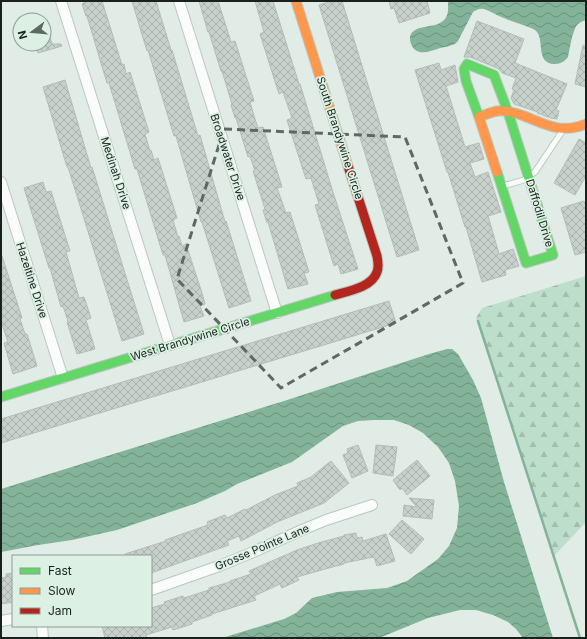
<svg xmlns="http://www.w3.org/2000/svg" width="587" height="639" font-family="Inter,sans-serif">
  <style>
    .forest { fill: url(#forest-firs) }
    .water { fill: url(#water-waves) }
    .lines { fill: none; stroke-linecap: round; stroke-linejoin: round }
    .stream { stroke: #83b399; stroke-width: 2.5 }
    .building { fill: url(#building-cross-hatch); stroke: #b3bcb6 }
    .lane-casing { stroke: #bcc6c0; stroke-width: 7 }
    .street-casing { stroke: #bcc6c0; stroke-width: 12 }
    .fast-casing { stroke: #bcc6c0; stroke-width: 11 }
    .slow-casing { stroke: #bcc6c0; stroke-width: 11 }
    .jam-casing { stroke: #bcc6c0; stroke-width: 11 }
    .lane { stroke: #fafcfb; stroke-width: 5 }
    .street { stroke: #fafcfb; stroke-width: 10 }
    .fast { stroke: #63d668; stroke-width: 9 }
    .slow { stroke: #ff974d; stroke-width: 9 }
    .jam { stroke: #b3261e; stroke-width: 9 }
    .marked { fill: none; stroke: #5f6863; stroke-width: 3; stroke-dasharray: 8 5; stroke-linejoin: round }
    .labels { text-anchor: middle; stroke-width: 3.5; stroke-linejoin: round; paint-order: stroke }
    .street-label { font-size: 11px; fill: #1a211d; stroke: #dcf0e4 }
  </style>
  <defs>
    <pattern id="forest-firs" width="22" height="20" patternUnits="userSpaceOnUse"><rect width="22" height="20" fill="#bedecc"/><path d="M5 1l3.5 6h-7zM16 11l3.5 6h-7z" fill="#a3beaf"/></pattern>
    <pattern id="water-waves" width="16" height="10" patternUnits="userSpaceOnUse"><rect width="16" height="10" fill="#83b399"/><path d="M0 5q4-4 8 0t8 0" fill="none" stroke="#6a917c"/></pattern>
    <pattern id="building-cross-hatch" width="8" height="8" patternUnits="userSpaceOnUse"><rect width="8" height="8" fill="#c7d0cb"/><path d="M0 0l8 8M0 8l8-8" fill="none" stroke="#aab2ae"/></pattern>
  </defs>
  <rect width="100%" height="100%" fill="#e0ece5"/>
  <polygon class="forest" points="586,276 586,522 554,556 476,318 482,308"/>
  <g class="water">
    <path d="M448,1H586V20C583,21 580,22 577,25C572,32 570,48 568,57C565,61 561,64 555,64C534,64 546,38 535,30C529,26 512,22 504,18C497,16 491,11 484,9C480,8 476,10 473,12L458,41L455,44C450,46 445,47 440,48C431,51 418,57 412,46C410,42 409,37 411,34C417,24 437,29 445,19C449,14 448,7 448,1Z"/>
    <polygon points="447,349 452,349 458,354 473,380 481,398 504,482 553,638 523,638 516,629 508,622 493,615 476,610 460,610 428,618 379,638 222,638 284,619 296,613 312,598 337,592 387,588 407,581 438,559 449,546 457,528 459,506 455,481 449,463 438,447 423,433 409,425 394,420 374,420 358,421 343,426 292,462 237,484 225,491 197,503 117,530 72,540 38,545 1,552 1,489 284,401 429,354"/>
  </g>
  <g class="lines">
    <polyline class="stream" points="478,321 580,638"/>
  </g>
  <g class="building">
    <polygon points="84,1 102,1 122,65 124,64 126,74 130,72 149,132 145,134 150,151 151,150 154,160 158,158 177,218 173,220 178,237 179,236 182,246 186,244 202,293 205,304 200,306 204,316 184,322 165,255 163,255 137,169 135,169 109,83 107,83 87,16 86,16 82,4 84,3"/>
    <polygon points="132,1 156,1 171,50 172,50 198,136 200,135 225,222 226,221 251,301 229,308 202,222 201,222 176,136 174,136 148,50 147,51"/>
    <polygon points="199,1 218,1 231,42 235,41 254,101 250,102 255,119 258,128 263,127 282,187 277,188 286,213 290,212 309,272 304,273 308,284 288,289 268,222 267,223 263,210 265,209 253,171 255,171 250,156 248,157 236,118 235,118 231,105 232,104 222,71 221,71 209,32 208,32"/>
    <polygon points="255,1 273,1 293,65 299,84 300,84 332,189 358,269 341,274 338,264 334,266 315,205 319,204 311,178 306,179 287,120 292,118 283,92 279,94 260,34 264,32"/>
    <polygon points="332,1 342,1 419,250 397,257 319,5"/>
    <polygon points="389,1 427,1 430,13 399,23 394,8 391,9"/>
    <polygon points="477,21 524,39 515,63 567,84 556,110 559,111 557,119 551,118 537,113 538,112 514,104 511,98 514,90 512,89 516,78 502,73 500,70 497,68 470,57 464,57"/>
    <polygon points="44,24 46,24 52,44 61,44 62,46 38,53 35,44 44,44"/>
    <polygon points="583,45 586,46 586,87 575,84"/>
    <polygon points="439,63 441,70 455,65 458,82 446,86 465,147 479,143 484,159 470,163 475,177 488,172 501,212 488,216 495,240 499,254 513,249 519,266 505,270 506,275 482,282 466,227 465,227 448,172 447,172 415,70"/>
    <polygon points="65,80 91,168 92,167 119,254 144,334 122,341 68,167 67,167 43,87"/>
    <polygon points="579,139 586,143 586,176 575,195 554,183"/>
    <polygon points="43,182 46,192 51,191 70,251 66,252 79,298 84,297 91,318 86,320 95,349 77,354 67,322 68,321 63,306 61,307 50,268 49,268 24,188"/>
    <polygon points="584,201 586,207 586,252 575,255 561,208"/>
    <polygon points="1,256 2,256 22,318 20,319 25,334 27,334 37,366 13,374 4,343 8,342 2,324 1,324"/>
    <polygon points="389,301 396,323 1,443 1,419"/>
    <polygon points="358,445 368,471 352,478 343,455 348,453 347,449"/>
    <polygon points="376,445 397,447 393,476 373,473"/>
    <polygon points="417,460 430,476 407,495 402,488 400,490 393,480"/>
    <polygon points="331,461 349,483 324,503 277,522 241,541 239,536 227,541 229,545 151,573 151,556 126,556 125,554 166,541 165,540 208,525 207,522 225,515 227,518 245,509 246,510 275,495 298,486 297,483 311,477"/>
    <polygon points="409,498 434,500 432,519 403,516 404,505 417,507"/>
    <polygon points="402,520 424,539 411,554 389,534"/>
    <polygon points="356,533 357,538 362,537 363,541 386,534 395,561 377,566 374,557 344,563 344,564 325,569 297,577 299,580 282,588 280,584 254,596 256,600 212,614 212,615 192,622 192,624 173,630 172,627 146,635 147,638 105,638 102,626 151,626 151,608 165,604 164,602 183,596 184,598 209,590 209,588 230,582 230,581 251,574 249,571 297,550 318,543 344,536 344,535"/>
    <polygon points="13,573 13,602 1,604 1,578 6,577 6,574"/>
  </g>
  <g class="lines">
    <g class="lane-casing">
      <polyline id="lane" points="503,186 524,180 535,172 563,130"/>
    </g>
    <g class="street-casing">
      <g id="street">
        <polyline points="61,1 170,345"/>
        <polyline points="179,1 277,313"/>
        <polyline points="1,182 63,378"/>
        <polyline points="151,590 219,566 251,553 302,530 326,520 372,505"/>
        <polyline points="1,621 13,619"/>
        <polyline points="42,626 43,638"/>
      </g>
    </g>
    <g class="fast-casing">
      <g id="fast">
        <polyline points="479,117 466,81 464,69 467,64 494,75 508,112 553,255 526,263 497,172"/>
        <polyline points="1,397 335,295"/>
      </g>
    </g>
    <g class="slow-casing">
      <g id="slow">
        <polyline points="296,1 348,166"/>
        <path d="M497,172L479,117C485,115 491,112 497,111C506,110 516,113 524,116C547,125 561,134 586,124"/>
      </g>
    </g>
    <g class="jam-casing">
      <path id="jam" d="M335,295C349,291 372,287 377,272C379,267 378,261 377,256L348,166"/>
    </g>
    <use href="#lane" class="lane"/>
    <use href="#street" class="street"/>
    <use href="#fast" class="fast"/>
    <use href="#slow" class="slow"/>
    <use href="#jam" class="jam"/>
  </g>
  <path class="marked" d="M224,129L405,137L463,283L281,388L177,279Z"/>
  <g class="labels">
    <g class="street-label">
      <text transform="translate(340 138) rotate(72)" y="4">South Brandywine Circle</text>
      <text transform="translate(228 157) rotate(72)" y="4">Broadwater Drive</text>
      <text transform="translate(116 173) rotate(72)" y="4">Medinah Drive</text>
      <text transform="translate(540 213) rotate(73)" y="4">Daffodil Drive</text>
      <text transform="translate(32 280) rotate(72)" y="4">Hazeltine Drive</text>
      <text transform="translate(190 339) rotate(-17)" y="4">West Brandywine Circle</text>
      <text transform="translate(262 547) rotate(-23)" y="4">Grosse Pointe Lane</text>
    </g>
  </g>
  <rect width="587" height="639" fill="none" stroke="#1a211d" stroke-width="4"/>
  <rect x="12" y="555" width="140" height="72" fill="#dcf0e4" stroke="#8e9d94"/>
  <rect x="20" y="568" width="20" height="6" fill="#63d668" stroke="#8e9d94"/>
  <text x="48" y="575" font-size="12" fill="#1a211d">Fast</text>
  <rect x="20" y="588" width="20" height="6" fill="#ff974d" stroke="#8e9d94"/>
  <text x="48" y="595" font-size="12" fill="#1a211d">Slow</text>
  <rect x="20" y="608" width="20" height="6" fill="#b3261e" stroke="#8e9d94"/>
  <text x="48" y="615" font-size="12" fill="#1a211d">Jam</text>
  <g transform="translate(32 32) rotate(254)"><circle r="19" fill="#dcf0e4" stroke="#8e9d94"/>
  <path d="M0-3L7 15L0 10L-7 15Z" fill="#5f6863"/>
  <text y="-6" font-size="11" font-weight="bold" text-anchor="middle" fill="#1a211d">N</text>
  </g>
</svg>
